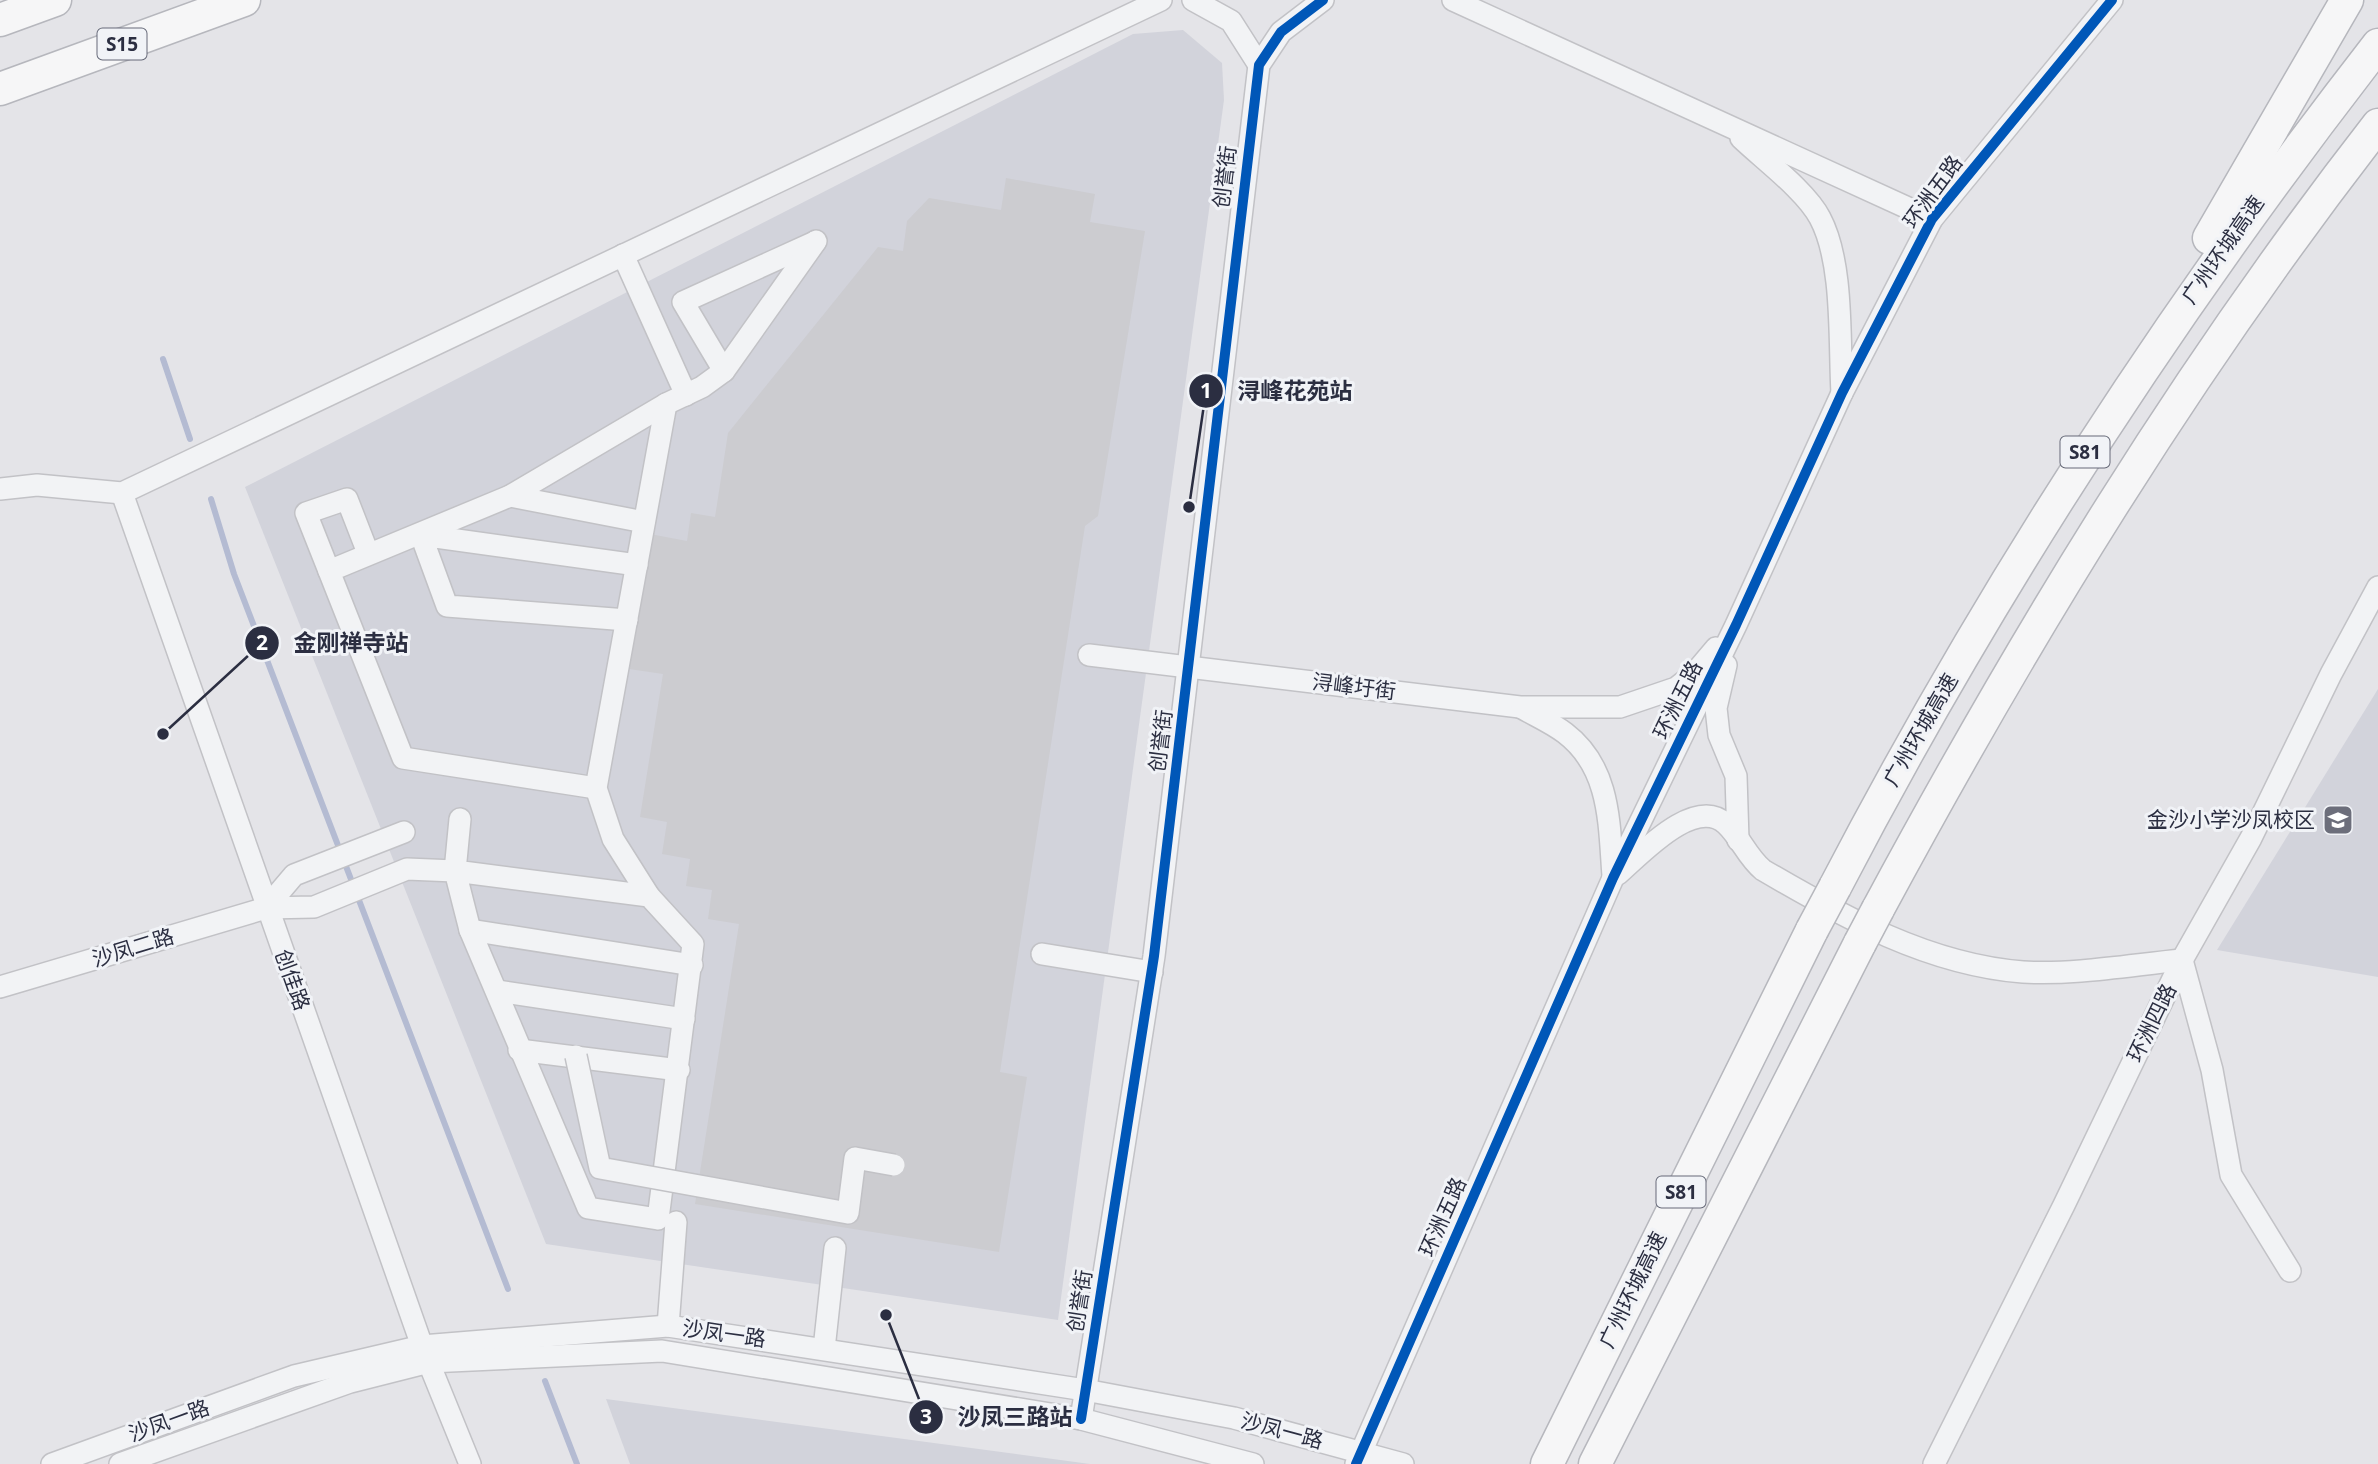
<svg xmlns="http://www.w3.org/2000/svg" width="2378" height="1464" font-family="'Open Sans','Noto Sans SC',sans-serif">
  <style>
    .built { fill: #d2d3db }
    .lines { fill: none; stroke-linecap: round; stroke-linejoin: round }
    .stream { stroke: #b4bbd2; stroke-width: 6 }
    .building { fill: #ccccd0 }
    .minor-casing { stroke: #c2c2c6; stroke-width: 24 }
    .highway-casing { stroke: #b6b7bd; stroke-width: 35 }
    .minor { stroke: #f2f3f5; stroke-width: 21 }
    .highway { stroke: #f6f6f7; stroke-width: 32 }
    .minor-bridge-casing { stroke: #c2c2c6; stroke-width: 24; stroke-linecap: butt }
    .highway-bridge-casing { stroke: #b6b7bd; stroke-width: 35; stroke-linecap: butt }
    .minor-bridge { stroke: #f2f3f5; stroke-width: 21 }
    .highway-bridge { stroke: #f6f6f7; stroke-width: 32 }
    .cycleway-casing { stroke: #f1f3f7; stroke-width: 15 }
    .cycleway { stroke: #0057b8; stroke-width: 10 }
    .labels { text-anchor: middle; stroke-width: 6; stroke-linejoin: round; paint-order: stroke }
    .shield { fill: #f1f3f7; stroke: #666978; stroke-width: 2 }
    .shield-label { font-size: 19px; font-weight: bold; fill: #2b2e41 }
    .street-label { font-size: 21px; fill: #2b2e41; stroke: #f1f3f7 }
    .poi-label { font-size: 21px; fill: #2b2e41; stroke: #f1f3f7; text-anchor: end }
    .leader { fill: none; stroke: #2b2e41; stroke-width: 2.5 }
    .callout-dot { fill: #2b2e41; stroke: #f1f3f7; stroke-width: 2.5 }
    .mark-label { font-size: 21px; text-anchor: middle; font-weight: bold; fill: #fff }
    .callout-label { font-size: 23px; text-anchor: middle; font-weight: bold; fill: #2b2e41; stroke: #f1f3f7; stroke-width: 6; stroke-linejoin: round; paint-order: stroke }
  </style>
  <rect width="100%" height="100%" fill="#e4e4e8"/>
  <g class="built">
    <polygon points="1183,30 1222,63 1224,100 1058,1320 546,1244 245,487 1133,34"/>
    <polygon points="2378,689 2378,977 2217,950"/>
    <polygon points="606,1399 1090,1464 630,1464"/>
  </g>
  <g class="lines">
    <g class="stream">
      <polyline points="163,359 190,439"/>
      <polyline points="211,499 234,574 508,1289"/>
      <polyline points="545,1381 577,1464"/>
    </g>
  </g>
  <polygon class="building" points="1006,178 1095,194 1090,222 1145,231 1098,516 1085,526 1000,1072 1027,1077 999,1252 695,1204 739,924 708,919 712,890 686,886 690,859 662,854 667,822 640,817 663,674 629,669 650,534 687,541 691,513 715,517 728,433 878,247 903,251 907,221 929,198 1001,210"/>
  <g class="lines">
    <g class="minor-casing">
      <g id="minor">
        <polyline points="1193,0 1231,21 1259,65"/>
        <polyline points="1453,0 1932,219"/>
        <path d="M1741,138C1764,160 1806,191 1820,218C1844,263 1839,342 1842,393"/>
        <polyline points="623,255 686,395"/>
        <polyline points="724,371 683,302 815,242"/>
        <polyline points="0,489 37,485 122,493 1161,0"/>
        <polyline points="122,493 422,1346 470,1464"/>
        <polyline points="510,496 644,522"/>
        <polyline points="329,571 306,513 347,499 368,553"/>
        <polyline points="627,620 447,606 421,535 637,565"/>
        <polyline points="1089,655 1520,707 1620,707 1676,688 1694,674 1716,648"/>
        <polyline points="1726,665 1716,708 1719,735 1736,776 1738,840"/>
        <path d="M1522,708C1536,716 1552,723 1565,733C1611,768 1609,824 1613,876"/>
        <polyline points="596,788 403,758 329,571 510,496 666,404 702,387 724,371 816,241"/>
        <path d="M1618,874C1641,854 1695,795 1726,824C1741,838 1747,857 1763,870C1843,917 1929,965 2023,972C2075,975 2130,965 2182,960L2212,1070L2231,1175L2290,1271"/>
        <polyline points="649,896 613,839 596,788 666,404"/>
        <polyline points="266,908 294,875 404,832"/>
        <polyline points="470,930 692,965"/>
        <polyline points="1042,954 1152,972"/>
        <polyline points="0,987 266,908 314,907 407,869 455,871 649,896 693,944 658,1219 588,1208 470,930 455,871 460,819"/>
        <polyline points="497,991 684,1019"/>
        <polyline points="519,1050 679,1070"/>
        <polyline points="668,1326 676,1222"/>
        <polyline points="824,1349 835,1248"/>
        <polyline points="1081,1419 1154,956 1259,65 1281,32 1323,0"/>
        <polyline points="52,1464 294,1376 422,1346 668,1326 1085,1390 1234,1418 1403,1464"/>
        <polyline points="120,1464 350,1382 429,1362 662,1351 1081,1419 1253,1464"/>
        <polyline points="1356,1464 1613,878 1736,625 1842,393 1932,219 2112,0"/>
        <polyline points="1934,1464 2064,1205 2182,960 2251,838 2331,674 2378,587"/>
      </g>
    </g>
    <g class="highway-casing">
      <g id="highway">
        <polyline points="0,20 55,0"/>
        <polyline points="0,89 244,0"/>
        <polyline points="2209,238 2347,0"/>
        <path d="M1835,887C1990,589 2172,310 2378,45"/>
        <path d="M1878,909C2025,636 2187,370 2378,125"/>
        <polyline points="1547,1464 1812,930"/>
        <polyline points="1595,1464 1860,943"/>
      </g>
    </g>
    <use href="#minor" class="minor"/>
    <use href="#highway" class="highway"/>
    <g class="minor-bridge-casing">
      <polyline id="minor-bridge" points="576,1056 600,1168 848,1213 855,1158 894,1165"/>
    </g>
    <g class="highway-bridge-casing">
      <g id="highway-bridge">
        <polyline points="1812,930 1835,887"/>
        <polyline points="1860,943 1878,909"/>
      </g>
    </g>
    <use href="#minor-bridge" class="minor-bridge"/>
    <use href="#highway-bridge" class="highway-bridge"/>
    <g class="cycleway-casing">
      <g id="cycleway">
        <polyline points="1081,1419 1154,956 1259,65 1281,32 1323,0"/>
        <polyline points="1356,1464 1613,878 1736,625 1842,393 1932,219 2112,0"/>
      </g>
    </g>
    <use href="#cycleway" class="cycleway"/>
  </g>
  <defs>
    <g id="school-square" transform="scale(1.575)"><rect x="-9" y="-9" width="18" height="18" rx="4" fill="#6c6e7b" stroke="#f1f3f7"/><path d="M0-5L7-2L0 1L-7-2ZM-4 1L0 2.5L4 1V4Q0 6-4 4Z" fill="#fff"/></g>
  </defs>
  <g fill-rule="evenodd">
    <use href="#school-square" x="2338" y="820"/>
  </g>
  <g class="labels">
    <g class="shield">
      <rect x="97.5" y="28.5" width="49" height="31" rx="5"/>
      <rect x="2060.5" y="436.5" width="49" height="31" rx="5"/>
      <rect x="1656.5" y="1176.5" width="49" height="31" rx="5"/>
    </g>
    <g class="shield-label">
      <text x="122" y="51">S15</text>
      <text x="2085" y="459">S81</text>
      <text x="1681" y="1199">S81</text>
    </g>
    <g class="street-label">
      <text transform="translate(1225 177) rotate(-83)" y="7">创誉街</text>
      <text transform="translate(1933 192) rotate(-54)" y="7">环洲五路</text>
      <text transform="translate(2223 250) rotate(-55)" y="7">广州环城高速</text>
      <text transform="translate(1354 687) rotate(7)" y="7">浔峰圩街</text>
      <text transform="translate(1678 700) rotate(-64)" y="7">环洲五路</text>
      <text transform="translate(1921 730) rotate(-60)" y="7">广州环城高速</text>
      <text transform="translate(1161 741) rotate(-83)" y="7">创誉街</text>
      <text transform="translate(133 948) rotate(-17)" y="7">沙凤二路</text>
      <text transform="translate(292 980) rotate(70)" y="7">创佳路</text>
      <text transform="translate(2152 1023) rotate(-64)" y="7">环洲四路</text>
      <text transform="translate(1443 1217) rotate(-66)" y="7">环洲五路</text>
      <text transform="translate(1633 1290) rotate(-64)" y="7">广州环城高速</text>
      <text transform="translate(1080 1301) rotate(-81)" y="7">创誉街</text>
      <text transform="translate(724 1334) rotate(8)" y="7">沙凤一路</text>
      <text transform="translate(169 1421) rotate(-20)" y="7">沙凤一路</text>
      <text transform="translate(1282 1431) rotate(15)" y="7">沙凤一路</text>
    </g>
    <g class="poi-label">
      <text x="2315" y="827">金沙小学沙凤校区</text>
    </g>
  </g>
  <path class="leader" d="M1189 507L1206 391M163 734L262 643M886 1315L926 1417"/>
  <g class="callout-dot">
    <circle cx="1189" cy="507" r="7"/>
    <circle cx="163" cy="734" r="7"/>
    <circle cx="886" cy="1315" r="7"/>
    <circle cx="1206" cy="391" r="18"/>
    <circle cx="262" cy="643" r="18"/>
    <circle cx="926" cy="1417" r="18"/>
  </g>
  <g class="mark-label">
    <text x="1206" y="398">1</text>
    <text x="262" y="650">2</text>
    <text x="926" y="1424">3</text>
  </g>
  <g class="callout-label">
    <text x="1295" y="399">浔峰花苑站</text>
    <text x="351" y="651">金刚禅寺站</text>
    <text x="1015" y="1425">沙凤三路站</text>
  </g>
</svg>
